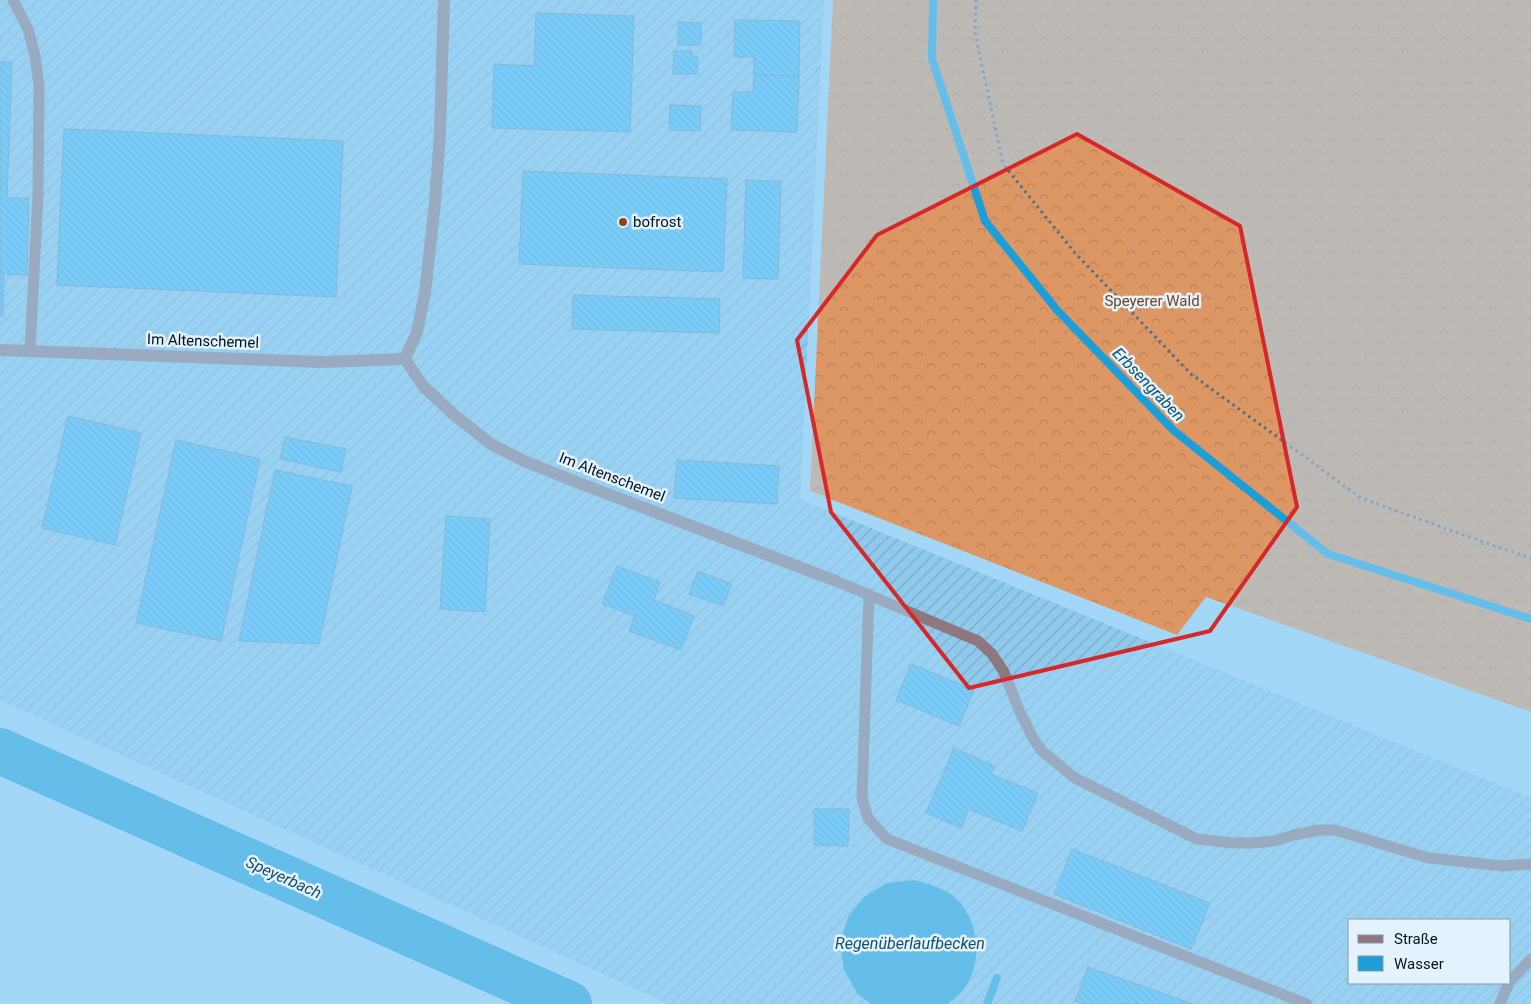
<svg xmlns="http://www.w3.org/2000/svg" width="1531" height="1004" font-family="Roboto,sans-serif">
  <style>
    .industrial { fill: url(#industrial-furrows); fill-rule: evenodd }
    .forest { fill: url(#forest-crowns) }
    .water { fill: #1c9ed9 }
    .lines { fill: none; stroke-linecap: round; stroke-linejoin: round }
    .stream { stroke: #1c9ed9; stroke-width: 8 }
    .river { stroke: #1c9ed9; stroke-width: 46 }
    .building { fill: url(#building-back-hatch); stroke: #6092af }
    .path { stroke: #4e7085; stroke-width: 3; stroke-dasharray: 2.5 4; stroke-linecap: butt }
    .service { stroke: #8e777f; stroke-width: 11 }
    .minor { stroke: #8e777f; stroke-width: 12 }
    .marked { fill: none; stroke: #d62828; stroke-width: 4; stroke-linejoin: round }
    .poi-dot { fill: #8a4a13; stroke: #e3f2fc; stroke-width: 2 }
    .labels { text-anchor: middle; stroke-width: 5; stroke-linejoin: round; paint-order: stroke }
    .poi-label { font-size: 15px; fill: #021520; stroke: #e3f2fc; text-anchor: start }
    .park-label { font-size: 15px; fill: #744624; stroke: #e3f2fc }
    .street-label { font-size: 15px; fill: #021520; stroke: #e3f2fc }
    .water-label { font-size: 16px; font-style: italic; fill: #125170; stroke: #e3f2fc }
  </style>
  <defs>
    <pattern id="industrial-furrows" width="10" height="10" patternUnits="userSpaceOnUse" patternTransform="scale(1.25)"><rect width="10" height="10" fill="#8fc9ec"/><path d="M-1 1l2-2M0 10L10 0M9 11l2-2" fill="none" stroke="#7aacca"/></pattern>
    <pattern id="forest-crowns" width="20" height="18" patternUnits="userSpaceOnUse" patternTransform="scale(1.25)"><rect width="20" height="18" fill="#dd9765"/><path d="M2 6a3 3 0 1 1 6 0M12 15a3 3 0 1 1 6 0" fill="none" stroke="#bc8157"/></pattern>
    <pattern id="building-back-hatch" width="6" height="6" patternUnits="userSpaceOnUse" patternTransform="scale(1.25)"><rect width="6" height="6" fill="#4abefb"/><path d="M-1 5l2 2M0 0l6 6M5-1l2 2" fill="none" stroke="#3fa2d7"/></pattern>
  </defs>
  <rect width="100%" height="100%" fill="#a3d7f7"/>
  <path class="industrial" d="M0,0H824L800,499L1531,798V1004H669L0,700ZM1350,920H1510V983H1350Z"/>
  <polygon class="forest" points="833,0 1531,0 1531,712 1206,597 1177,635 810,491"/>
  <path class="water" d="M914,880C931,885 950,889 962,905C984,934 982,984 947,1004H871L857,993L844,970L840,943L848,917L864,897L887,883Z"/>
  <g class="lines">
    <g class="stream">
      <polyline points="933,0 932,59 985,221 1057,310 1173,430 1328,554 1531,619"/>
      <polyline points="987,1004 997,978"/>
    </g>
    <polyline class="river" points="0,751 569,1004"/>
  </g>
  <g class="building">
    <polygon points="536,13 634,16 630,132 492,128 494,64 534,66"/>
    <polygon points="735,20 800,21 799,76 754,75 754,57 734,57"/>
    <polygon points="678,22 701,23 701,45 678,45"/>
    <polygon points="674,51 692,51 692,57 698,57 697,74 673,74"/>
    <polygon points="0,62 12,62 7,198 29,198 27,275 4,274 3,316 0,316"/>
    <polygon points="754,75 799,76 797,132 731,130 733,92 753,92"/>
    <polygon points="670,105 701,106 700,131 669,130"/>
    <polygon points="64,129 343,141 336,297 57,285"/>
    <polygon points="523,171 727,179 723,272 519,264"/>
    <polygon points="746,180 781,181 778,279 743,278"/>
    <polygon points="573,295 720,299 719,333 572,329"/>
    <polygon points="68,416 141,433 115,545 42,528"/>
    <polygon points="285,437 346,449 341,472 280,459"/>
    <polygon points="176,440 260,459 221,641 136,623"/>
    <polygon points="677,460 779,466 777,504 674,498"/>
    <polygon points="275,470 352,486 319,644 239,641"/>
    <polygon points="446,516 490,519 485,612 440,609"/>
    <polygon points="617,566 660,582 654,600 694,616 681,650 629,631 635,616 602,604"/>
    <polygon points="698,571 732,584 723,606 689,594"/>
    <polygon points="911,664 974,690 959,726 896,700"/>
    <polygon points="954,748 995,766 991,774 1038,793 1022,831 969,809 961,828 926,813"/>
    <polygon points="814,809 849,809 848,846 814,845"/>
    <polygon points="1072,849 1210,903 1191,949 1054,894"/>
    <polygon points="1088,967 1193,1004 1084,1004 1075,1001"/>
  </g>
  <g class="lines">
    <polyline class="path" points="976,0 975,33 1003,164 1075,253 1191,374 1361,498 1500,548 1531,558"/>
    <g class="service">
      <polyline points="13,0 28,29 35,56 39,85 38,195 30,351"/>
      <polyline points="836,581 978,641 992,654 1004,672 1019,710 1034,740 1042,751 1075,778 1197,839 1232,843 1252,843 1274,841 1294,835 1319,830 1335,830 1429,858 1503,866 1531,864"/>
      <polyline points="869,594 862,798 868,818 887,839 1307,1004"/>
      <polyline points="1510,981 1531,959"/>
      <polyline points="1500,1004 1509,983"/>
    </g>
    <g class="minor">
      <polyline points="0,350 322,362 405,359"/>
      <polyline points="405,359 423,386 453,414 491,444 524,461 579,483 836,581"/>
      <polyline points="405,359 417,332 425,293 435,203 440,133 444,0"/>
    </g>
  </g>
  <path d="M0 0H1531V1004H0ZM1077,134L1240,226L1297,507L1210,631L969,688L831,512L797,340L877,235Z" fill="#a3d7f7" fill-opacity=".55" fill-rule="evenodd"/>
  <path class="marked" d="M1077,134L1240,226L1297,507L1210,631L969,688L831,512L797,340L877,235Z"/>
  <circle class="poi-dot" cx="623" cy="222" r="5"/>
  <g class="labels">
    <g class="poi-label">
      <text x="633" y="227">bofrost</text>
    </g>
    <g class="park-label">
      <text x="1152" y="306">Speyerer Wald</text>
    </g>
    <g class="street-label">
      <text transform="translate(203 341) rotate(2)" y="5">Im Altenschemel</text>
      <text transform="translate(612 477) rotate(21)" y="5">Im Altenschemel</text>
    </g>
    <g class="water-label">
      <text transform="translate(1149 384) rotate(46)" y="6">Erbsengraben</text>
      <text transform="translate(284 877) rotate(24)" y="6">Speyerbach</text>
      <text x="910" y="949">Regenüberlaufbecken</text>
    </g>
  </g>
  <rect x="1348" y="919" width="162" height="65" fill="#e3f2fc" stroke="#899aa4"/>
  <rect x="1358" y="935" width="25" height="8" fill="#8e777f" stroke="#899aa4"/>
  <text x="1394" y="944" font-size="15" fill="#021520">Straße</text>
  <rect x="1358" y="956" width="25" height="15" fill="#1c9ed9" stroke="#899aa4"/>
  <text x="1394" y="969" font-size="15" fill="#021520">Wasser</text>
</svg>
